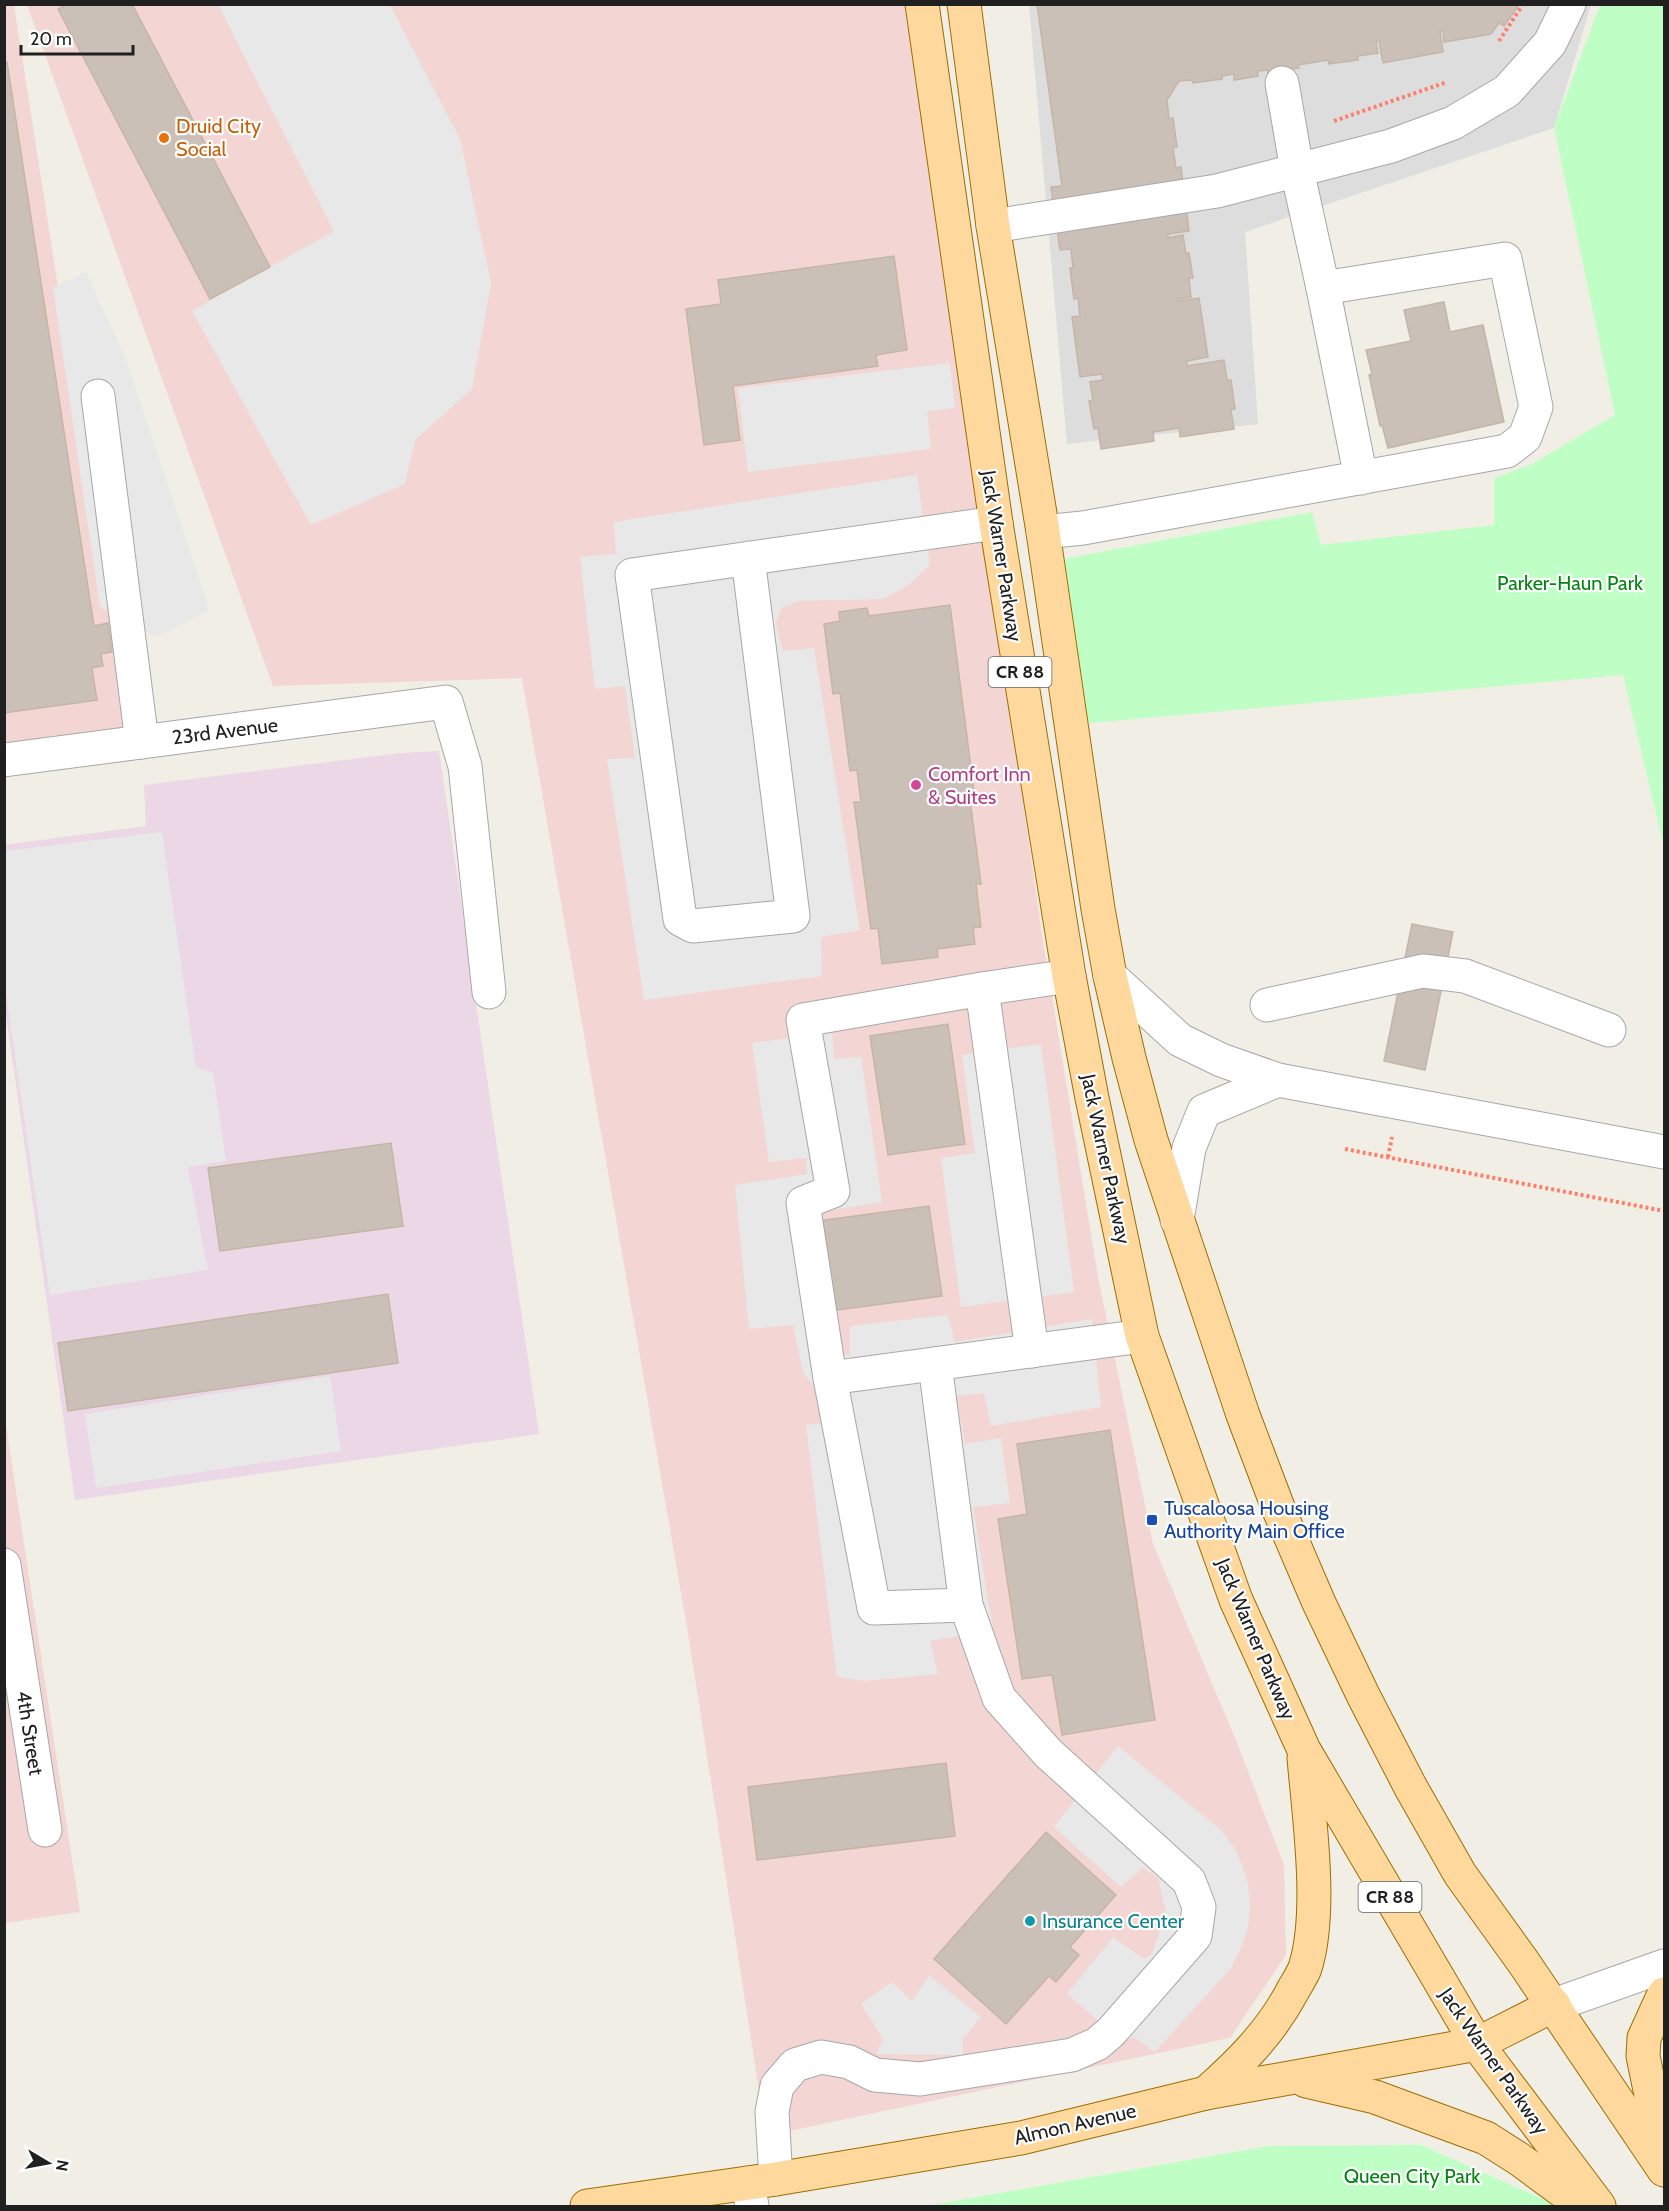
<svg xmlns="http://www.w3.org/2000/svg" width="1669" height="2211" font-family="Cabin,sans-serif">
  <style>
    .residential { fill: #dedddd }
    .commercial { fill: #f3d6d3 }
    .industrial { fill: #ebd7e6 }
    .park { fill: #bfffc6 }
    .parking { fill: #e8e8e8 }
    .building { fill: #cac0b8; stroke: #c5b5a6; stroke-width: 1.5 }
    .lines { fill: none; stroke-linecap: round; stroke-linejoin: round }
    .minor-casing { stroke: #a7a7a7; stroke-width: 35 }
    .major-casing { stroke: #9c6e00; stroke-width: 35 }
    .path { stroke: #ff7e69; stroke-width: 4; stroke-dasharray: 3 3; stroke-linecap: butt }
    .minor { stroke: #fff; stroke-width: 33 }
    .major { stroke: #ffd89d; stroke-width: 33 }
    .food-dot { fill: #e8710a; stroke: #fff; stroke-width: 2 }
    .hotel-dot { fill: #d1479c; stroke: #fff; stroke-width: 2 }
    .transit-dot { fill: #1a4fb4; stroke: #fff; stroke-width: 2 }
    .culture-dot { fill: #0f9aa8; stroke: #fff; stroke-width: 2 }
    .labels { text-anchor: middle; stroke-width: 4.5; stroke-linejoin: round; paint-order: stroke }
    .shield { fill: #fff; stroke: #636363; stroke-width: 1.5 }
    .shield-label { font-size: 18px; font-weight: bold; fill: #202020 }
    .food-label { font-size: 20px; fill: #c56008; stroke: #fff; text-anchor: start }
    .street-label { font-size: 20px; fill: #202020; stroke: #fff }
    .park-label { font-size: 20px; fill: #028511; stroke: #fff }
    .hotel-label { font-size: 20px; fill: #b23c85; stroke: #fff; text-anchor: start }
    .transit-label { font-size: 20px; fill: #164399; stroke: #fff; text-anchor: start }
    .culture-label { font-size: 20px; fill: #0d838f; stroke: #fff; text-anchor: start }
  </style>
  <rect width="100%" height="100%" fill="#f1eee5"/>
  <polygon class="residential" points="1029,5 1591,5 1554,128 1245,232 1258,424 1067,444"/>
  <g class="commercial">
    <polygon points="4,5 14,5 130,748 5,777"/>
    <polygon points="27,5 907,5 967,403 1042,935 1098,1277 1130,1432 1153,1544 1236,1740 1284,1865 1286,1955 1230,2038 766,2136 688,1633 522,678 273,686"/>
    <polygon points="4,1412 80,1912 5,1923 4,1923"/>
  </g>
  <polygon class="industrial" points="439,751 539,1434 75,1500 5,1008 4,845 146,826 144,785 401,753"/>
  <g class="park">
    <polygon points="1600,5 1664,5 1664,847 1623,675 1057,726 1032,565 1312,512 1321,545 1494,525 1494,478 1532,464 1615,415 1554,128"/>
    <polygon points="1421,2145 1559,2206 926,2206 1268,2146"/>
  </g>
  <g class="parking">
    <polygon points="218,5 390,5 460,139 491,283 472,389 415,440 405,484 311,525 192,311 334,231"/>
    <polygon points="86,272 126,360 209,610 156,637 100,607 53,288"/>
    <polygon points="950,363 955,408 927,411 931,449 748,472 738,388"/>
    <polygon points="917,475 930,565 911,583 884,599 799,601 781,608 776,624 783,651 814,648 860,930 821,937 822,976 644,1000 607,759 635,758 625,686 595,689 580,557 616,554 614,522"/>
    <polygon points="162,832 196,1067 213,1072 226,1161 188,1167 208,1270 50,1295 5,988 5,851"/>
    <polygon points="832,1032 834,1059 861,1057 882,1202 812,1213 838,1354 850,1355 850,1326 948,1315 955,1342 1092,1319 1101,1407 991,1426 984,1393 956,1396 965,1444 1001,1438 1010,1503 973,1507 993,1631 930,1641 938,1674 864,1681 837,1677 806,1425 832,1423 831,1409 803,1372 793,1325 749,1329 735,1185 807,1174 806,1158 769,1162 752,1043"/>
    <polygon points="1041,1044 1074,1292 961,1307 941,1158 975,1153 962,1055"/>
    <polygon points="330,1376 341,1451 96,1488 85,1414"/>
    <polygon points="1118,1746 1222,1831 1234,1847 1242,1865 1248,1884 1250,1905 1248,1927 1241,1948 1231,1968 1155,2052 1134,2037 1122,2041 1067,1994 1113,1937 1144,1959 1152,1954 1166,1913 1158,1878 1143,1868 1121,1887 1054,1827"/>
    <polygon points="929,1975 981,2017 963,2039 963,2055 876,2054 883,2039 861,2004 892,1982 912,2001"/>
  </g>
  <g class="building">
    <polygon points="66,4 132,4 270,267 210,299 58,9"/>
    <polygon points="1037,4 1516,4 1518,6 1504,26 1499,23 1491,34 1444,42 1443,31 1440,31 1443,52 1383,63 1379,41 1376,41 1378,53 1358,56 1358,60 1329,64 1328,60 1298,65 1299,68 1268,73 1268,70 1258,71 1258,76 1234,80 1234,74 1222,76 1222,79 1193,83 1192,80 1179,81 1167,100 1169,119 1173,118 1177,147 1173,148 1176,168 1181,167 1189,231 1168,234 1168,238 1183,235 1186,254 1189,253 1193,278 1189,278 1191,297 1177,299 1178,301 1199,298 1208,357 1187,361 1187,366 1224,360 1227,380 1231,380 1235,409 1231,410 1234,429 1180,437 1179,428 1153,432 1154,441 1101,449 1098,428 1094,429 1089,401 1093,400 1090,382 1103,380 1102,374 1080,377 1072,317 1080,316 1078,298 1074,299 1070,268 1073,268 1071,249 1060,250 1051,187 1062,186"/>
    <polygon points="4,62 7,62 94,626 108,623 112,652 101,654 103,666 92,668 97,700 4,713"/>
    <polygon points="894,256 907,350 876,355 878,366 733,386 740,440 704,445 686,309 721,304 718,280"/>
    <polygon points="1444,302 1450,332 1483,325 1504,422 1388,448 1382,425 1380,426 1369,375 1372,374 1366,350 1411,341 1404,310"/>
    <polygon points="950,605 975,799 970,800 981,884 976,884 981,927 973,928 975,944 937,949 938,957 882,964 878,928 871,929 854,802 861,802 857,770 850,771 840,693 833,694 824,624 840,621 839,612 867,608 869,616"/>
    <polygon points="1412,924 1453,932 1425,1070 1384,1061"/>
    <polygon points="948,1024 965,1144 888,1155 870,1036"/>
    <polygon points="391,1143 403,1226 220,1251 208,1168"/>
    <polygon points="929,1206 942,1296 830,1311 818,1221"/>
    <polygon points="388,1294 398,1363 68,1411 58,1343"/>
    <polygon points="1110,1430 1155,1720 1062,1735 1052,1675 1022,1679 998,1519 1027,1514 1017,1444"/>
    <polygon points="946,1763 955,1836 757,1860 748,1787"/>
    <polygon points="1046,1832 1116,1895 1070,1947 1079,1955 1056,1982 1049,1976 1006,2024 934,1959"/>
  </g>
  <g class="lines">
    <g class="minor-casing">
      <g id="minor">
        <polyline points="1282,83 1297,170 1323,288"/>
        <polyline points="993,226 1217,191 1391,146 1453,123 1507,91 1550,43 1569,4"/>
        <polyline points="98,396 142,742"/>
        <polyline points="1043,532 1083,528 1507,451 1525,437 1536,407 1505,259 1323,288 1361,478"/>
        <polyline points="748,558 793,916 693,926 680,919 632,575 996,523"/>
        <polyline points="4,760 446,702 465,766 489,992"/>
        <polyline points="1110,976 1180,1040 1221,1060 1278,1080 1664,1152"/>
        <polyline points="982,989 1032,1351"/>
        <polyline points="1267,1005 1423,971 1465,976 1609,1030"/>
        <polyline points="1177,1220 1189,1148 1204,1111 1278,1080"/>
        <polyline points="830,1378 1142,1336"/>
        <polyline points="4,1565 45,1830"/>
        <polyline points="966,1605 874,1608 830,1378 803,1203 833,1191 803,1020 982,989 1069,976"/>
        <polyline points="1554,2005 1664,1966"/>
        <polyline points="776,2179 772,2112 777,2086 795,2065 821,2057 849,2062 875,2075 920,2079 1072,2055 1097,2044 1111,2032 1195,1936 1199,1907 1189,1881 1048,1753 999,1698 966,1605 935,1364"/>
        <polyline points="748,2183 752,2206"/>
      </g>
    </g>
    <g class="major-casing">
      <g id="major">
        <polyline points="922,4 996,523 1069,976 1092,1098 1142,1336 1236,1600 1304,1750 1477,2044 1599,2206"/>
        <polyline points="964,4 993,226 1043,532 1098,909 1110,976 1129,1058 1151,1140 1243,1415 1279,1510 1319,1603 1363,1695 1410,1786 1460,1874 1524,1963 1664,2170"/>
        <polyline points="1306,2081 1375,2097 1486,2138 1519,2159 1583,2206"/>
        <path d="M1206,2093C1240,2063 1270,2033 1292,1992C1296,1984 1302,1976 1305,1968C1323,1912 1309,1817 1304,1758"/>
        <polyline points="1664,2158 1643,2056 1644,2038 1664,1994"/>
        <polyline points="587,2206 776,2179 1021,2138 1206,2093 1477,2044 1554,2005"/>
      </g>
    </g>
    <g class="path">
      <polyline points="1499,41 1523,4"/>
      <polyline points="1334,121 1447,82"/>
      <polyline points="1345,1149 1664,1211"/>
      <polyline points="1388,1157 1392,1137"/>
    </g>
    <use href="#minor" class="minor"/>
    <use href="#major" class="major"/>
  </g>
  <circle class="food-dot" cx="164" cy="138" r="6"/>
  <circle class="hotel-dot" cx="916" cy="785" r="6"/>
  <rect class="transit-dot" x="1146" y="1514" width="12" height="12" rx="3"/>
  <circle class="culture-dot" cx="1030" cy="1921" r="6"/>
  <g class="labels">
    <g class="shield">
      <rect x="988.5" y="657" width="63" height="30" rx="4.5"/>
      <rect x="1358.5" y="1882" width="63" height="30" rx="4.5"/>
    </g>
    <g class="shield-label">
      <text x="1020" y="678">CR 88</text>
      <text x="1390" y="1903">CR 88</text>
    </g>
    <g class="food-label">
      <text x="176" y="133">Druid City<tspan x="176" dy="23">Social</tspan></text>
    </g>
    <g class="street-label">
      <text transform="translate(1002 556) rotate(81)" y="7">Jack Warner Parkway</text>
      <text transform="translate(225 731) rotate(-7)" y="7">23rd Avenue</text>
      <text transform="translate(1106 1159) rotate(78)" y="7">Jack Warner Parkway</text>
      <text transform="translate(1256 1639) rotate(67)" y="7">Jack Warner Parkway</text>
      <text transform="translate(30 1733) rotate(81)" y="7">4th Street</text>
      <text transform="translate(1494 2061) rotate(55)" y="7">Jack Warner Parkway</text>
      <text transform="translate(1075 2124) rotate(-13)" y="7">Almon Avenue</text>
    </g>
    <g class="park-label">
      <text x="1570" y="590">Parker-Haun Park</text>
      <text x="1412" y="2183">Queen City Park</text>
    </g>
    <g class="hotel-label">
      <text x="928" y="781">Comfort Inn<tspan x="928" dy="23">&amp; Suites</tspan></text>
    </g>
    <g class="transit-label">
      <text x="1164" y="1515">Tuscaloosa Housing<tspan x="1164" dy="23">Authority Main Office</tspan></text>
    </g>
    <g class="culture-label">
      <text x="1042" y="1928">Insurance Center</text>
    </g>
  </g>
  <rect width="1669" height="2211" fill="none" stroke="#202020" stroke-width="12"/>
  <g transform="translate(48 2163) rotate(100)" stroke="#ffffff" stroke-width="4.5" paint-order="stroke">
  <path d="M0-4.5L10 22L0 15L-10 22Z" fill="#202020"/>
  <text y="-9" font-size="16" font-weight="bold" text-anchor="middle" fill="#202020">N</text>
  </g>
  <path d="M21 45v9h112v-9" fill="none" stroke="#202020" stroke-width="3"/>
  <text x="30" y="45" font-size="18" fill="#202020" stroke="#ffffff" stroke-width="4.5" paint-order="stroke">20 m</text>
</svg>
